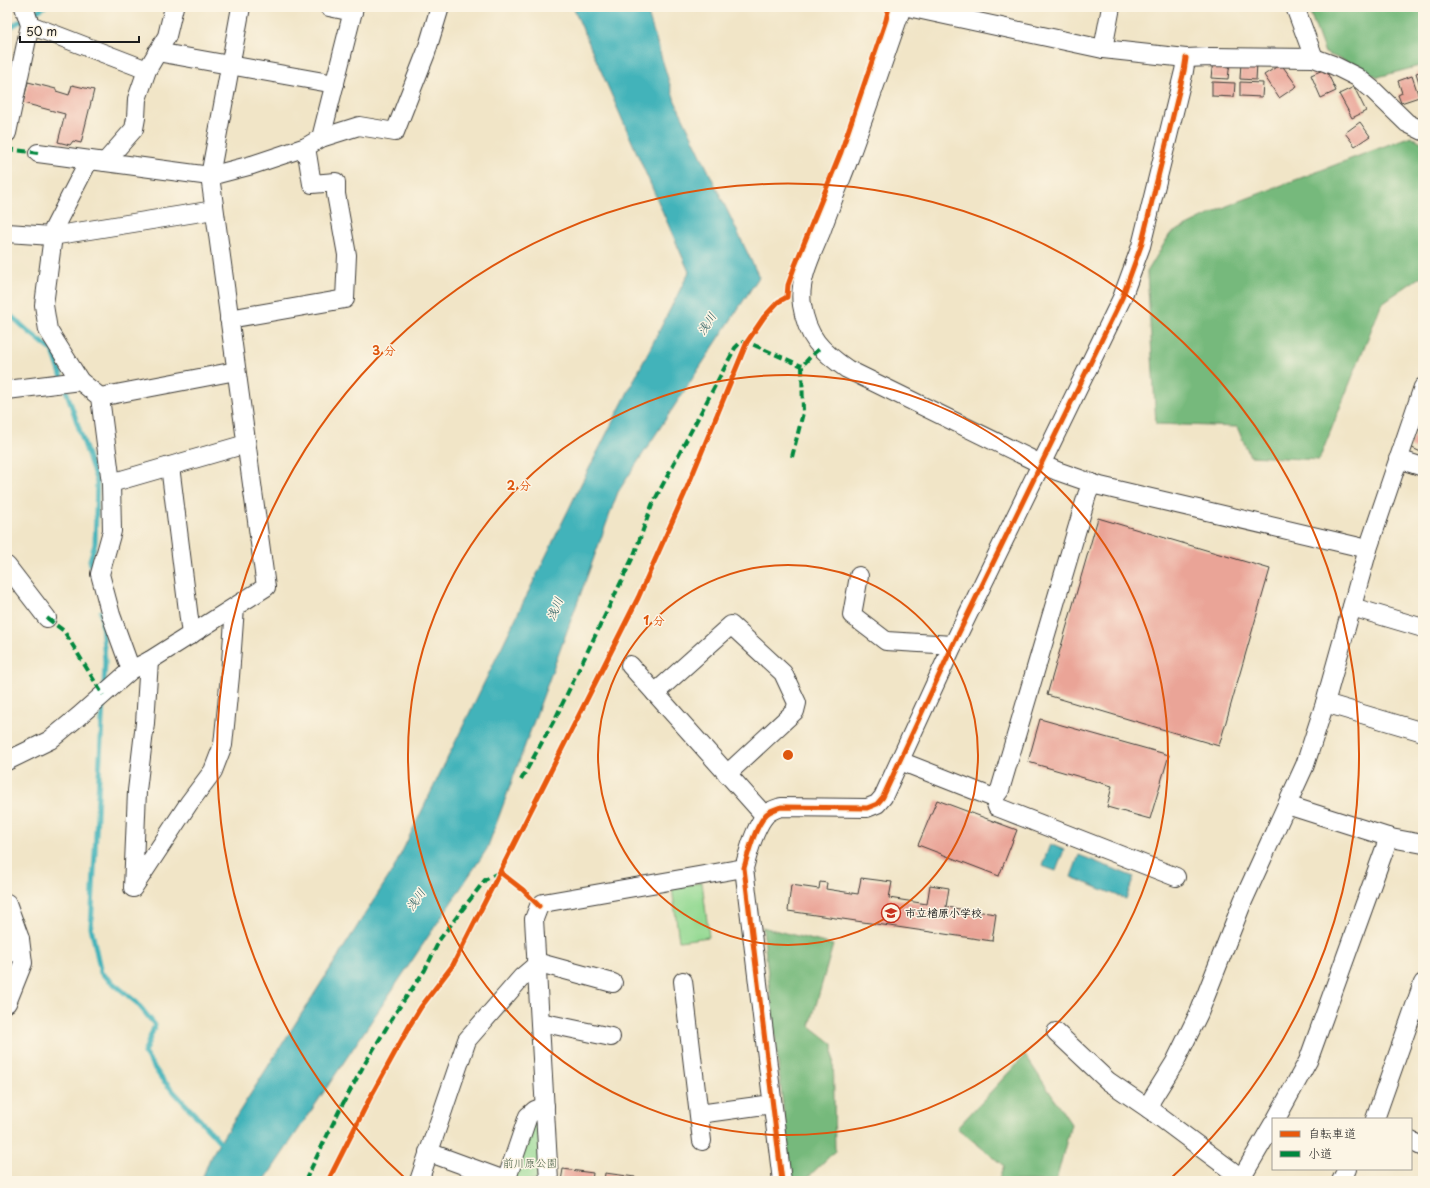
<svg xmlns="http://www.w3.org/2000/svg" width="1430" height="1188" font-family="'Playpen Sans','Klee One',sans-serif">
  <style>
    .green { fill: #93d992; stroke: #587a57 }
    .forest { fill: #76b97c; stroke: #496a4c }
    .water { fill: #43b3ba; stroke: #30686b }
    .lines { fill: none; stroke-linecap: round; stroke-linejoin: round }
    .stream { stroke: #43b3ba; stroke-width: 5 }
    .building { fill: #eaa497 }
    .minor-casing { stroke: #3c3a36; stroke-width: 20 }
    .minor { stroke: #fff; stroke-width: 18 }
    .quiet { stroke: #00873e; stroke-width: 4; stroke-dasharray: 8 4; stroke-linecap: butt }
    .cycleway-casing { stroke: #fcf5e5; stroke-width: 8 }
    .cycleway { stroke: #e8590c; stroke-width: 5 }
    .ring { fill: none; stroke: #de560d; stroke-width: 2 }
    .labels { text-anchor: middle; stroke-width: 3; stroke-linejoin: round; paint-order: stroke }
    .poi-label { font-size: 11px; font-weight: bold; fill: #1c1c1c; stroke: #fcf5e5; text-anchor: start }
    .park-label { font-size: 11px; fill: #465e45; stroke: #fcf5e5 }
    .water-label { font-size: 12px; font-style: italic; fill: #2e6063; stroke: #fcf5e5 }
    .centre { fill: #de560d; stroke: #fcf5e5; stroke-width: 2 }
    .ring-label { font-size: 12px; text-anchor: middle; font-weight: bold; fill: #de560d; stroke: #fcf5e5; stroke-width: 3; stroke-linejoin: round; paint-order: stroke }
  </style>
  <rect width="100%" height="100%" fill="#fcf5e5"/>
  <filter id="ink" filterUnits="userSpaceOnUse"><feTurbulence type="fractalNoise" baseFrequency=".025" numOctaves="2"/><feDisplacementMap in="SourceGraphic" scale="8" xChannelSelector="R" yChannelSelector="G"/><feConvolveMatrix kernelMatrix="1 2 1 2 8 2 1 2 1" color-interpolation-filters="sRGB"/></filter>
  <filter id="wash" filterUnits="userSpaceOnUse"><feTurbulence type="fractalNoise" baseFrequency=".012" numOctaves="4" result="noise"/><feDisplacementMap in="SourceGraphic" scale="16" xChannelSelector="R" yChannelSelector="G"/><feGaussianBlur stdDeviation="0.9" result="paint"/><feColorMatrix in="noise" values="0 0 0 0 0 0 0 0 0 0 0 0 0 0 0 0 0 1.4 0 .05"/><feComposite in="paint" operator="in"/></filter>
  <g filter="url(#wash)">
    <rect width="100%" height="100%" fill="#f1e5c7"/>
    <g class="green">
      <polygon points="702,882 709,937 679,941 672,888"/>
      <polygon points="535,1110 549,1181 507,1181"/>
    </g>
    <g class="forest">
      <polygon points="1308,7 1423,7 1423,65 1378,77 1352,64 1325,53"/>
      <polygon points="1411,136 1423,143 1423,275 1382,303 1319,460 1250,456 1237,427 1156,424 1147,272 1170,234 1227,206"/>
      <polygon points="762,927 833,945 810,1026 833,1044 835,1151 804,1181 793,1181 790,1169 763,929"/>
      <polygon points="1025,1055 1071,1124 1056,1181 998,1181 1004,1166 957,1128"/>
    </g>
    <g class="water">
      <polygon points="573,7 646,7 675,101 759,277 618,492 487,849 264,1181 201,1181 211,1156 393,870 578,490 689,272"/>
      <polygon points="1050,844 1064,850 1056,871 1042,866"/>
      <polygon points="1079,855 1134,877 1126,899 1071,877"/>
    </g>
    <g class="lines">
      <g class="stream">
        <polyline points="7,29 44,7"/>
        <polyline points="7,312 28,331 53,351 97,482 95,544 90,560 93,575"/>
        <polyline points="101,612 105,661 104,688"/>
        <polyline points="103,702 91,927 101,973 137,1003 155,1025 144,1053 162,1079 224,1146"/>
      </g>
    </g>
    <g id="blocks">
      <g class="building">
        <polygon points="1213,60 1230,62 1228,79 1211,78"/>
        <polygon points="1241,62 1257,63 1256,80 1240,79"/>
        <polygon points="1281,64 1297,86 1279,98 1264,75"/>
        <polygon points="1323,70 1325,74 1327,72 1336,91 1321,98 1311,75"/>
        <polygon points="1423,71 1423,95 1416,73"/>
        <polygon points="1412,76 1419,97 1401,103 1398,95 1402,93 1398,81"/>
        <polygon points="28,82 56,89 56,91 69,95 72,85 94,90 81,143 73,141 70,145 58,142 65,114 23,103"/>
        <polygon points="1212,82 1235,83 1234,97 1212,96"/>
        <polygon points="1240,82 1263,83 1262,97 1240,96"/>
        <polygon points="1354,87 1366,111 1352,118 1339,94"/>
        <polygon points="1360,122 1370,136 1355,146 1345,133"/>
        <polygon points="1418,429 1421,431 1423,429 1423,453 1410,447"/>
        <polygon points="1098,518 1270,569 1219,746 1047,695"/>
        <polygon points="1040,719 1169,755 1150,819 1107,807 1112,786 1028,762"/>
        <polygon points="937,800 1017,830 999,876 918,845"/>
        <polygon points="861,878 892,882 889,898 927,904 930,885 949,888 946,907 996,914 992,941 788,911 791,885 819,889 820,882 827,883 826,889 858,894"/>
        <polygon points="563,1169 593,1173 592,1181 561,1181"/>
        <polygon points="605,1173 635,1177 635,1181 604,1181"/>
      </g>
    </g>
  </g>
  <g filter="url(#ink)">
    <use href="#blocks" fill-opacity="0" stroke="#3c3a36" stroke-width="1"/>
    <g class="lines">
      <g class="minor-casing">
        <g id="minor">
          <polyline points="329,7 353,12"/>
          <path d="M902,7C884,59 866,112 847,164C838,187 829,209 821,232C812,254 798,280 802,305C807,337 821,351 847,369L1041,464L1057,471L1100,486L1368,549"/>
          <polyline points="908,7 1103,49 1186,58 1210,57 1314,58 1333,65 1357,77 1373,90 1407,123 1423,131"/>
          <polyline points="1295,7 1314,58"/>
          <polyline points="30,25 147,70"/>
          <polyline points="1103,49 1111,7"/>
          <polyline points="157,52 335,84"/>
          <polyline points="7,133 30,25 24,7"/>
          <polyline points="321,138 354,7"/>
          <polyline points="38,153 210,176 252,165 306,147 321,138 359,126 395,132 426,53 440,7"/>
          <polyline points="89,160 54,228 44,305 48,330 80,381 100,397 111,483 112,531 100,574 111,615 131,670"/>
          <polyline points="105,162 134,129 136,118 137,99 147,70 167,36 174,7"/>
          <polyline points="7,233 52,236 214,210"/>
          <polyline points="229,319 345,299 347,255 336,194 336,182 312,184 306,147"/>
          <polyline points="1423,387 1368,549 1325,703 1423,732"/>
          <polyline points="7,390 80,381"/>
          <polyline points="100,397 236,371"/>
          <polyline points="1398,459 1423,467"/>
          <polyline points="170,466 191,635"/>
          <polyline points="111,483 246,444"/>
          <polyline points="7,566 47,618"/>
          <polyline points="859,576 852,615 886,641 953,645"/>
          <polyline points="1352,607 1423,628"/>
          <polyline points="149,661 145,723 137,791 133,888 189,803 213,771 223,745 230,676 235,607"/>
          <polyline points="630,665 765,816"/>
          <polyline points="655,693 731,625 783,673 797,703 795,711 727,774"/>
          <polyline points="7,761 50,740 79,716 131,670 149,661 266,587 210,176 241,7"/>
          <polyline points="900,761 994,798 997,807 1176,877"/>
          <polyline points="994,798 1000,790 1087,495 1092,483"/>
          <polyline points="1287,805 1391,838 1423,844"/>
          <polyline points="7,903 20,939 23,963 7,1003"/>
          <polyline points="7,955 20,939"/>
          <polyline points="536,962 613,983"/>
          <polyline points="683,981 702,1141"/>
          <polyline points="540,1022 611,1037"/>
          <polyline points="1056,1032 1108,1081 1149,1109"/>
          <polyline points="699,1114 772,1104"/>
          <polyline points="1276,1119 1308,1061 1389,837"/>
          <polyline points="1375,1119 1423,983"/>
          <polyline points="1411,1141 1423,1147"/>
          <polyline points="428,1152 507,1181"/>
          <polyline points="1245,1172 1273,1124"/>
          <polyline points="1236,1174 1149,1109 1152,1099 1175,1062 1199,1013 1243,901 1305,765 1325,703"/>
          <polyline points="419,1181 467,1040 522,977 536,965"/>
          <polyline points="506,1181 528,1116 535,1110 545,1106"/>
          <polyline points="549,1181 534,919 539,906 543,903 744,868"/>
          <path d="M782,1181L744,868C749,850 754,831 764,817C768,811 775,809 781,807L867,808L877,804L883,797L953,645L1122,298L1141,246L1184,71L1186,58"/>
          <polyline points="1341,1181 1347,1169"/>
        </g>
      </g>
      <use href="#minor" class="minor"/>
      <g class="quiet">
        <polyline points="7,149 38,153"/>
        <polyline points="792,457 803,413 802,366 811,356 820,348"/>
        <polyline points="47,618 64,631 103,695"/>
        <polyline points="521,780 556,717 634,555 652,505 735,348 741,342 747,342 802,366"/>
        <polyline points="305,1181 340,1109 364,1065 396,1012 425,970 440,939 485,880 498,873"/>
      </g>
      <g class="cycleway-casing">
        <g id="cycleway">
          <polyline points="500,872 523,890 539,906"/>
          <polyline points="328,1181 371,1096 410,1025 421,1007 453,965 638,598 684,495 747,342 764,317 778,302 787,297 788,285 794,268 841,152 886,20 889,7"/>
          <path d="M782,1181L744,868C749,850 754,831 764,817C768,811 775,809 781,807L867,808L877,804L883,797L953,645L1122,298L1141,246L1184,71L1186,58"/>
        </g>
      </g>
      <use href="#cycleway" class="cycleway"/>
    </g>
  </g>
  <g class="ring">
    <circle cx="788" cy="755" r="190"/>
    <circle cx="788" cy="755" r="380"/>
    <path d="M406 1179A571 571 0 1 1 1170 1179"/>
  </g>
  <defs>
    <g id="school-ring" transform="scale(1)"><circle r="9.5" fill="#fcf5e5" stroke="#c8321e" stroke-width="1.5"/><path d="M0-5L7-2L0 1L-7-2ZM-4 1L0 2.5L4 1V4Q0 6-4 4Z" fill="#c8321e"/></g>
  </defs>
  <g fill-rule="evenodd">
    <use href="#school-ring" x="891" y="913"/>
  </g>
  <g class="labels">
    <g class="poi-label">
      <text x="905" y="917">市立楢原小学校</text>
    </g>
    <g class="park-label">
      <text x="530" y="1167">前川原公園</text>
    </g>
    <g class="water-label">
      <text transform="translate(707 324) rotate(-58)" y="4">浅川</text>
      <text transform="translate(555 609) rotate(-68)" y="4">浅川</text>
      <text transform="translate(416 900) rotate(-55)" y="4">浅川</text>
    </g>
  </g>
  <circle cx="788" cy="755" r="6" class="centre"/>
  <g class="ring-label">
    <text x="384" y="355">3 分</text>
    <text x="519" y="490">2 分</text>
    <text x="654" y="625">1 分</text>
  </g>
  <rect width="1430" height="1188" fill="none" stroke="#fcf5e5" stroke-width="24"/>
  <rect x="1272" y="1118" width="140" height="52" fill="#fcf5e5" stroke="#a29e95"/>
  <rect x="1280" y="1131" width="20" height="6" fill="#e8590c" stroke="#a29e95"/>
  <text x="1308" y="1138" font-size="12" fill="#1c1c1c">自転車道</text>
  <rect x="1280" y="1151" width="20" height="6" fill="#00873e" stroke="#a29e95"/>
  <text x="1308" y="1158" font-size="12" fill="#1c1c1c">小道</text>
  <path d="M20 36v6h119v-6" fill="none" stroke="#1c1c1c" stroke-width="2"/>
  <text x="26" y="36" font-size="12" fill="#1c1c1c" stroke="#fcf5e5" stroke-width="3" paint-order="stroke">50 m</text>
</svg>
